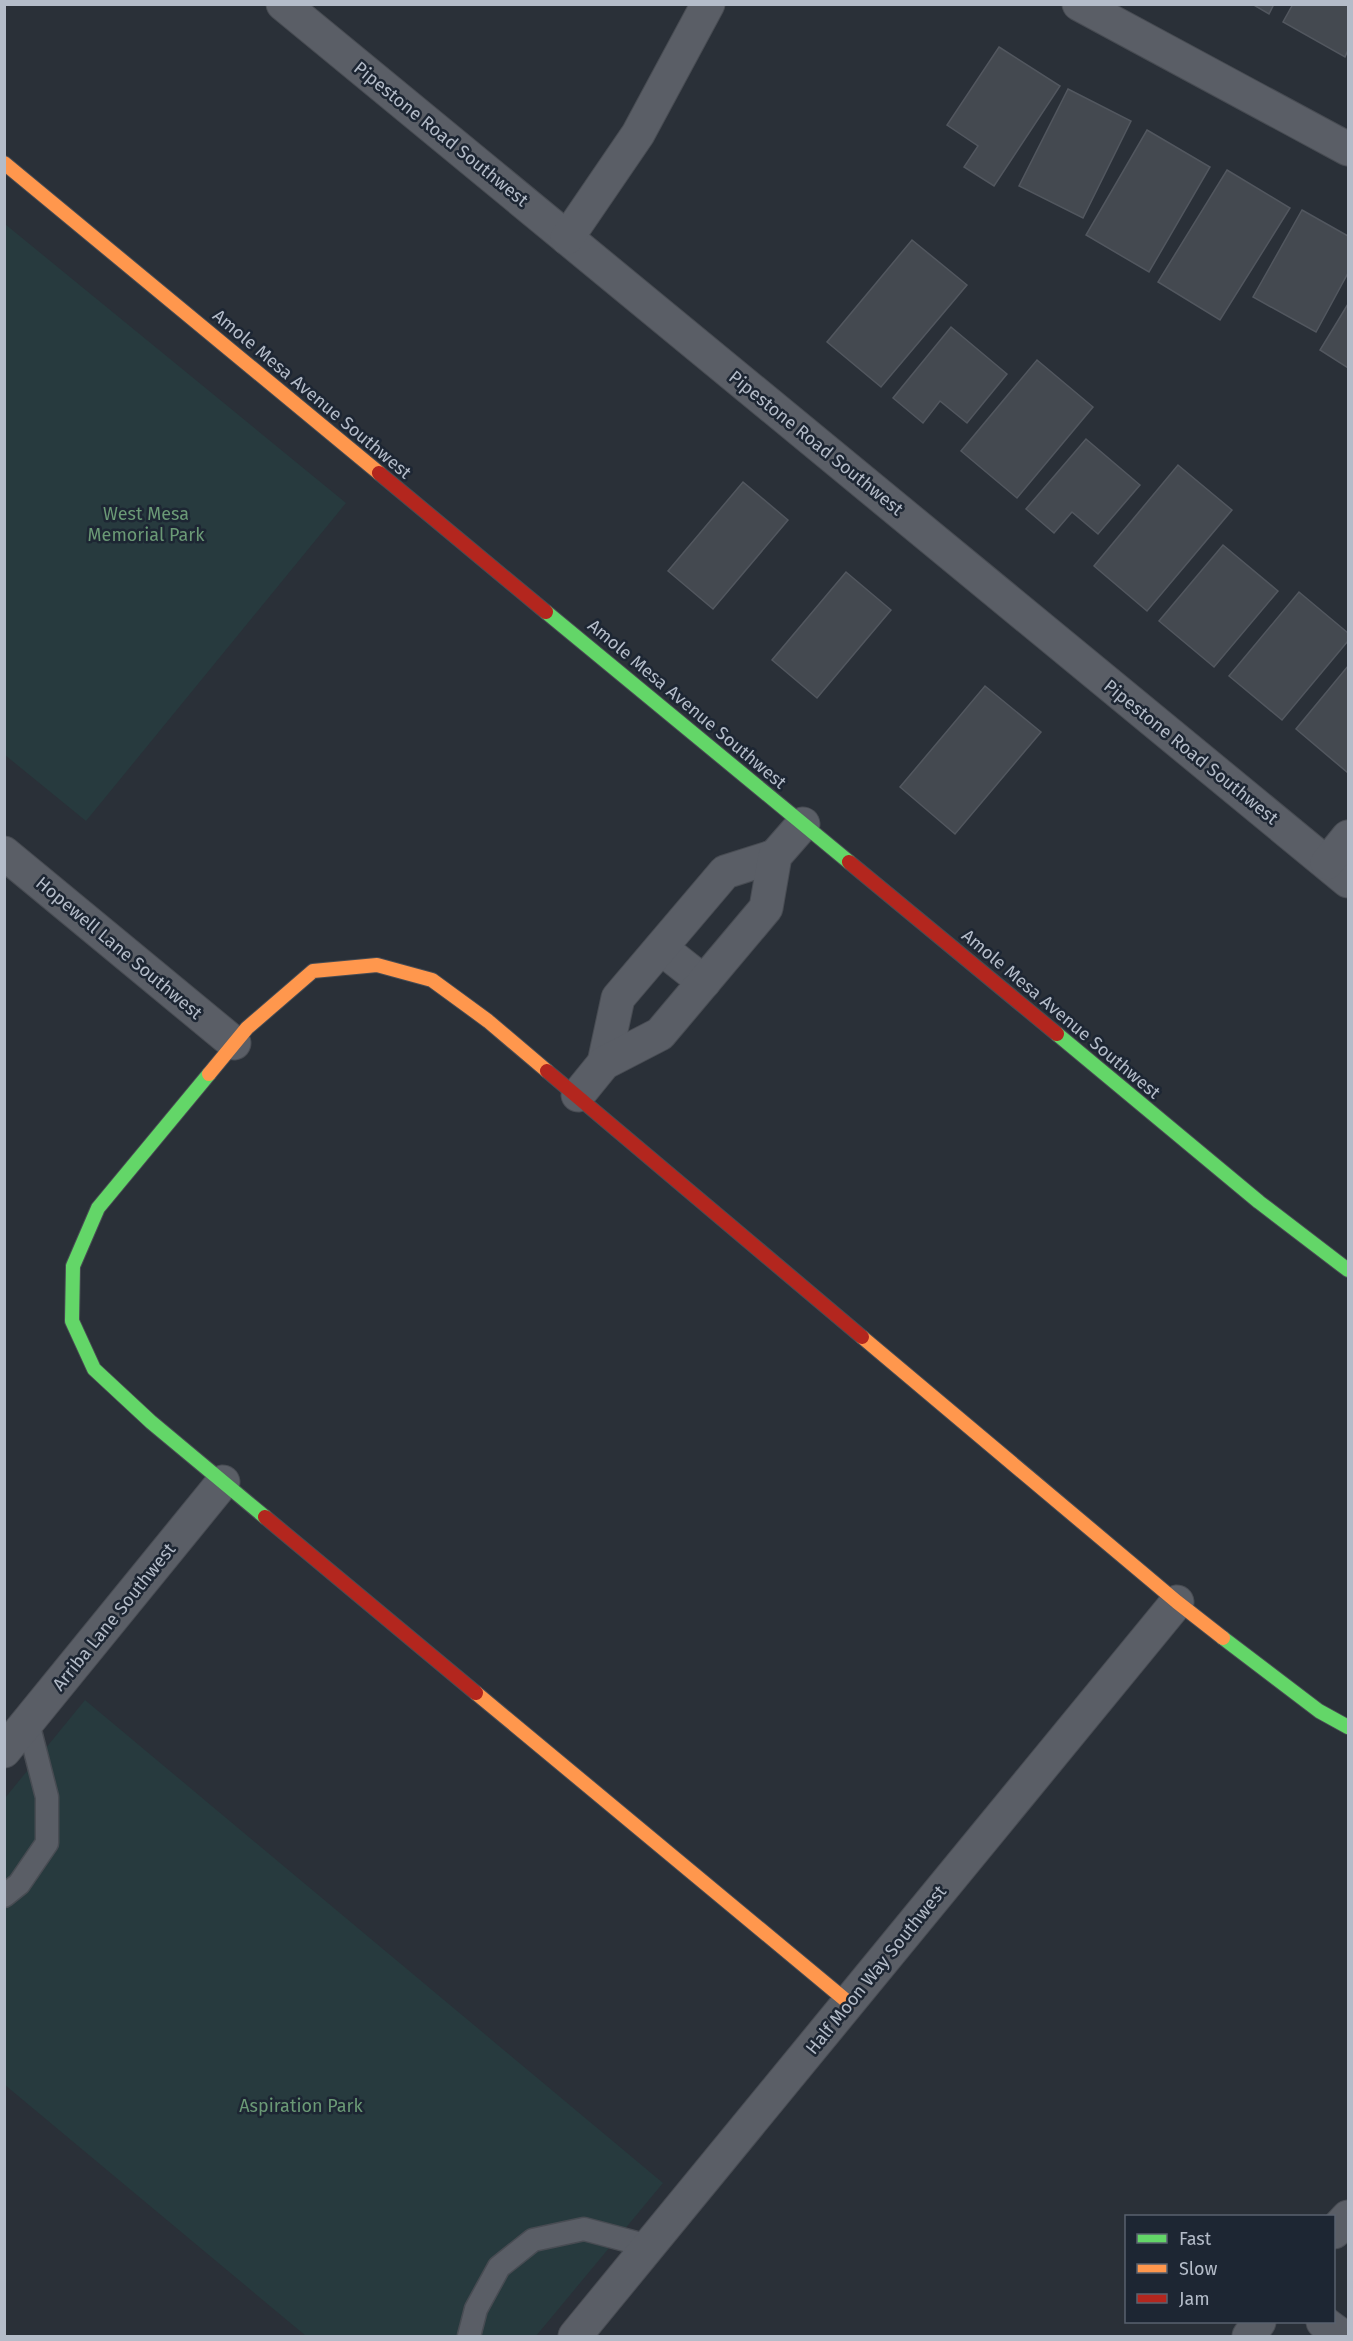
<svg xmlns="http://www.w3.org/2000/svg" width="1353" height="2341" font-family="'Fira Sans',sans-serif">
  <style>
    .green { fill: #273a3e }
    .building { fill: #444950; stroke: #52575f; stroke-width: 1.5 }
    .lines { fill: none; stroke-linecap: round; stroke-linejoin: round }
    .lane-casing { stroke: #484c53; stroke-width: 25 }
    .street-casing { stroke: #484c53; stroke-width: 35 }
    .fast-casing { stroke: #484c53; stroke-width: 16 }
    .slow-casing { stroke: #484c53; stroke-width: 16 }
    .jam-casing { stroke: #484c53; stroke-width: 16 }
    .lane { stroke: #5a5e66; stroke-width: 22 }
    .street { stroke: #5a5e66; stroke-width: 33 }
    .fast { stroke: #63d668; stroke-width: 14 }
    .slow { stroke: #ff974d; stroke-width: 14 }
    .jam { stroke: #b3261e; stroke-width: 14 }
    .labels { text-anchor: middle; stroke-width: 5; stroke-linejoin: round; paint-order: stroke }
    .street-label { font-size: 18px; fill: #b4bcc9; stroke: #1d2633 }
    .park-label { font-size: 18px; fill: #6b9a76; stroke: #1d2633 }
  </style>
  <rect width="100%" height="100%" fill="#2a3038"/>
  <g class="green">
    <polygon points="5,224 346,503 86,821 5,755"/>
    <polygon points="85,1700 663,2183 536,2336 306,2336 5,2085 5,1798"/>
  </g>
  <g class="building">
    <polygon points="1252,4 1274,4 1269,14"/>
    <polygon points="1293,4 1348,4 1348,50 1345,57 1283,22"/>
    <polygon points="999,47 1060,86 994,186 964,167 978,146 947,125"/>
    <polygon points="1068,89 1131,121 1083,218 1019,186"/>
    <polygon points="1147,130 1210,167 1149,272 1086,235"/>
    <polygon points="1227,170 1290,208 1220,320 1158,282"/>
    <polygon points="1302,210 1348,236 1348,273 1316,332 1253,297"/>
    <polygon points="912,240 967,285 881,387 827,342"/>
    <polygon points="1348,304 1348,368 1320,350"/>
    <polygon points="951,327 1007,374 967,423 940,401 923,423 893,398"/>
    <polygon points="1037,360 1093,407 1017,498 961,451"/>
    <polygon points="1086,439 1140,485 1098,534 1072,512 1054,533 1026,509"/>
    <polygon points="1178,465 1232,510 1147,611 1094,566"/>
    <polygon points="743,482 788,520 713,609 668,571"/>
    <polygon points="1223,545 1278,591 1214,667 1159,621"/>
    <polygon points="846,572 891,610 817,698 772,660"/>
    <polygon points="1299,592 1348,633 1348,641 1282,720 1229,676"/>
    <polygon points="1348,666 1348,773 1296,729"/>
    <polygon points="985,686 1041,732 955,834 900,787"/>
  </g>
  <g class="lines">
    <g class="lane-casing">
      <g id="lane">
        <polyline points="4,1896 19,1884 47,1843 47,1797 28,1723"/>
        <polyline points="469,2336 476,2309 499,2267 533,2240 584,2229 648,2246"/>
      </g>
    </g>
    <g class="street-casing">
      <g id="street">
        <polyline points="283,4 1348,881"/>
        <polyline points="1079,4 1348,149"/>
        <polyline points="567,238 638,134 708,4"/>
        <polyline points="4,853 234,1043"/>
        <polyline points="1327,863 1348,837"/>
        <polyline points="661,948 704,982"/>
        <polyline points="604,1063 618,998 725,872 775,856"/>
        <polyline points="578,1095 604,1063 660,1034 766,908 775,856 803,824"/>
        <polyline points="4,1751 223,1482"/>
        <polyline points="1334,2232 1348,2217"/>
        <polyline points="1323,2322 1342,2336"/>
        <polyline points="575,2336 1177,1602"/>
        <polyline points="1249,2336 1259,2322"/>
      </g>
    </g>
    <g class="fast-casing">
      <g id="fast">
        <polyline points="546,612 849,862"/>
        <polyline points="1057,1034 1259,1202 1348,1270"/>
        <polyline points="209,1074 98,1208 73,1266 72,1321 94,1369 151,1422 265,1517"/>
        <polyline points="1223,1638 1319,1711 1348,1727"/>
      </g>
    </g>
    <g class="slow-casing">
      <g id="slow">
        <polyline points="4,163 379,473"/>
        <polyline points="209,1074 247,1028 313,971 377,965 432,980 488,1021 547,1071"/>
        <polyline points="862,1337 1177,1602 1223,1638"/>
        <polyline points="476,1693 849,2003"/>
      </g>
    </g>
    <g class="jam-casing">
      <g id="jam">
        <polyline points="379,473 546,612"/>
        <polyline points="849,862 1057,1034"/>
        <polyline points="547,1071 862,1337"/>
        <polyline points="265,1517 476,1693"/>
      </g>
    </g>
    <use href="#lane" class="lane"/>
    <use href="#street" class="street"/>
    <use href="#fast" class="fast"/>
    <use href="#slow" class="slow"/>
    <use href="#jam" class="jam"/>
  </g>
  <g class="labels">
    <g class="street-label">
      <text transform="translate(441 134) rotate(39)" y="6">Pipestone Road Southwest</text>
      <text transform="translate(312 394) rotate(40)" y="6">Amole Mesa Avenue Southwest</text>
      <text transform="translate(816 443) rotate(39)" y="6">Pipestone Road Southwest</text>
      <text transform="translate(687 704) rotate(40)" y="6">Amole Mesa Avenue Southwest</text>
      <text transform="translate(1191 752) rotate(39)" y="6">Pipestone Road Southwest</text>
      <text transform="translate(119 948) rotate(40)" y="6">Hopewell Lane Southwest</text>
      <text transform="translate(1061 1014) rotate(40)" y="6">Amole Mesa Avenue Southwest</text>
      <text transform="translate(114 1617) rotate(-51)" y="6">Arriba Lane Southwest</text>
      <text transform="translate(876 1970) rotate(-51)" y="6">Half Moon Way Southwest</text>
    </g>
    <g class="park-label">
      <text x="146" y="520">West Mesa<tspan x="146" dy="21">Memorial Park</tspan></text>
      <text x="301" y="2112">Aspiration Park</text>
    </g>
  </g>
  <rect width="1353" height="2341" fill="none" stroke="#b4bcc9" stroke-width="12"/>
  <rect x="1125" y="2215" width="210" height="108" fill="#1d2633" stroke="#59626f" stroke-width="1.5"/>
  <rect x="1137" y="2234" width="30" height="9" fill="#63d668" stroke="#59626f" stroke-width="1.5"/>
  <text x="1179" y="2245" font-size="18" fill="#b4bcc9">Fast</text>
  <rect x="1137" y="2264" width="30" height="9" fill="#ff974d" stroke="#59626f" stroke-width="1.5"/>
  <text x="1179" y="2275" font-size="18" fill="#b4bcc9">Slow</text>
  <rect x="1137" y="2294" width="30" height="9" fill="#b3261e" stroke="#59626f" stroke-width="1.5"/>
  <text x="1179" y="2305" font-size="18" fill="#b4bcc9">Jam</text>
</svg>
